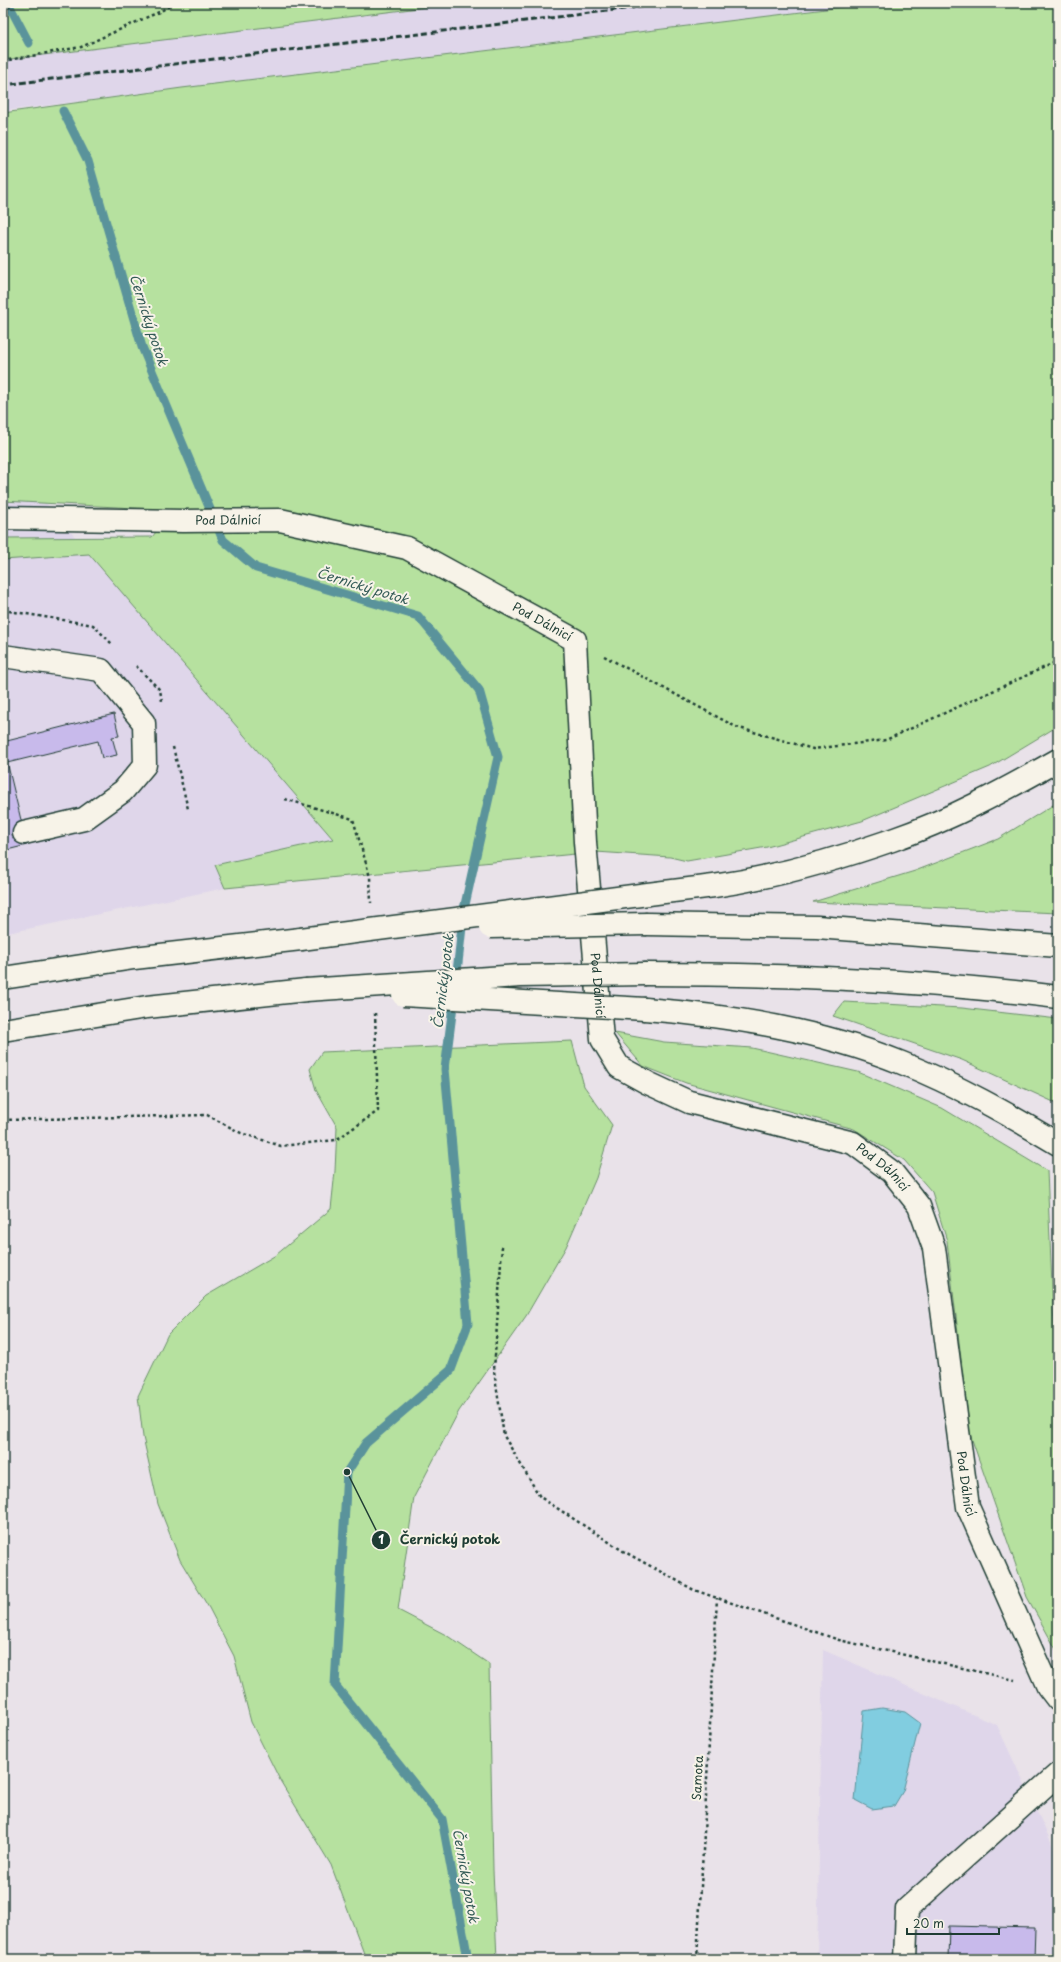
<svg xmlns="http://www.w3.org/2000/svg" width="1061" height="1962" font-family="'Playpen Sans',sans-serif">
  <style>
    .built { fill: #dfd6ea }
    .green { fill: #b6e19f; stroke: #6a8f6a }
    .water { fill: #81cde0; stroke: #5a939b }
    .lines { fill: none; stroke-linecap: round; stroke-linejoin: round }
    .stream { stroke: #5a939b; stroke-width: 9 }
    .building { fill: #c8baeb; stroke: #1f3d34 }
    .minor-casing { stroke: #1f3d34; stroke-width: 25 }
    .highway-casing { stroke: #1f3d34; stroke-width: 25 }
    .path { stroke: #1f3d34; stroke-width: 2.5; stroke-dasharray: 3 3; stroke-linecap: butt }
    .minor { stroke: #f7f3e8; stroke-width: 22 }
    .highway { stroke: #f7f3e8; stroke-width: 22 }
    .rail { stroke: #1f3d34; stroke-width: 3; stroke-dasharray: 6 3; stroke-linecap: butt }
    .highway-bridge-casing { stroke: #1f3d34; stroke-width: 25; stroke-linecap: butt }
    .highway-bridge { stroke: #f7f3e8; stroke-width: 22 }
    .labels { text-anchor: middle; stroke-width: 4; stroke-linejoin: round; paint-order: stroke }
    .street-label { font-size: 12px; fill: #1f3d34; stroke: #f7f3e8 }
    .water-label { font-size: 13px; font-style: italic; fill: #335a56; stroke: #f7f3e8 }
    .leader { fill: none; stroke: #1f3d34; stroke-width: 1.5 }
    .callout-dot { fill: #1f3d34; stroke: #f7f3e8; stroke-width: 1.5 }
    .mark-label { font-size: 12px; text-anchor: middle; font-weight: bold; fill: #fff }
    .callout-label { font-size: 13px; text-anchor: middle; font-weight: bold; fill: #1f3d34; stroke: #f7f3e8; stroke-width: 4; stroke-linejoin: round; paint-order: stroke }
  </style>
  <rect width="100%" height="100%" fill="#e9e2e9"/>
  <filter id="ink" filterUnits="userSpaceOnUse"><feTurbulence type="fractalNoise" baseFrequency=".025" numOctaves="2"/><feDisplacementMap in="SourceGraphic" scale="8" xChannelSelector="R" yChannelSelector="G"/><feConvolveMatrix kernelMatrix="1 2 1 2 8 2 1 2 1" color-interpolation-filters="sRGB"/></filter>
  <g filter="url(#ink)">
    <g class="built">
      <polygon points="459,3 875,3 3,111 3,60"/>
      <polygon points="3,501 46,503 333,839 216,865 225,888 3,934"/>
      <polygon points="823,1650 997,1725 1058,1857 1058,1959 817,1959"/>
    </g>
    <g class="green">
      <polygon points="3,3 459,3 3,60"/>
      <polygon points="875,3 1058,3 1058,726 990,767 862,821 767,847 687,861 670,857 596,852 225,888 215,865 333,839 89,554 3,560 3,538 152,537 174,510 3,501 3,113 182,88"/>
      <polygon points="1058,802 1058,913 813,902 915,871 998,839"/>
      <polygon points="844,1002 962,1008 1058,1019 1058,1104 962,1060 833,1016"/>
      <polygon points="615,1033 664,1042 752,1048 858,1072 942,1108 1047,1171 1053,1308 1058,1380 1058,1653 1027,1597 970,1434 947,1241 932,1192 904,1160 854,1129 686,1083 643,1066"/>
      <polygon points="572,1041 584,1086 612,1125 596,1178 566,1247 526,1316 459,1411 414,1497 398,1610 446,1635 489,1664 493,1870 497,1959 366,1959 331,1865 281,1782 251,1722 234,1656 209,1608 180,1560 158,1504 143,1437 138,1396 168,1334 206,1296 276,1255 331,1209 335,1171 337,1127 316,1090 310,1069 322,1052"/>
    </g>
    <polygon class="water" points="882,1708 905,1712 920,1723 903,1791 894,1806 872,1809 855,1800 864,1711"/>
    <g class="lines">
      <g class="stream">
        <polyline points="8,3 29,43"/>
        <polyline points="63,111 88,161 142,347 223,540 256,568 418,616 479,690 498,757 464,909 456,981"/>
        <polyline points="454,998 445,1069 468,1324 451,1370 366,1443 347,1472 335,1685 442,1819 468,1959"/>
      </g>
    </g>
    <g class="building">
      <polygon points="114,714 119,736 112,737 117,755 102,758 98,741 7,763 3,742"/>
      <polygon points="3,745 27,845 3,851"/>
      <polygon points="949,1926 1035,1928 1034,1959 948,1959"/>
    </g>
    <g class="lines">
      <g class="minor-casing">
        <g id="minor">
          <path id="s1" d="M3,518L183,521L280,520L407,548L575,640L585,842L602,1039L619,1067L648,1083L689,1102L853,1143L892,1172L919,1206L934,1248L968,1507L1048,1687L1058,1700"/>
          <polyline points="3,656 101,670 144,723 145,765 123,791 84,819 24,833"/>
          <polyline points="905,1959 907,1909 1058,1774"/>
        </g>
      </g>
      <g class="highway-casing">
        <g id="highway">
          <path d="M648,894C670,891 692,889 714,886C774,877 835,860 892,840C950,820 1005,790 1058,760"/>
          <polyline points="647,924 817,927 1058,946"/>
          <path d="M646,974C784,974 921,980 1058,997"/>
          <polyline points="3,978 134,958 301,939"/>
          <path d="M645,1009C732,1016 820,1030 902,1063C957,1085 1008,1114 1058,1144"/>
          <polyline points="3,1030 147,1007 306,990"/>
        </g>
      </g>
      <g class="path">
        <polyline points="3,61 81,47 161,11 174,3"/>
        <polyline points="3,610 93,625 113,645"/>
        <polyline points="604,656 736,727 813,749 886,740 1058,661"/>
        <polyline points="136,666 160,690 162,701"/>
        <polyline points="173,747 188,809"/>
        <polyline points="285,799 353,819 370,877 371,903"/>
        <polyline points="3,1120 207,1115 241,1133 281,1146 336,1140 378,1111 375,1012"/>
        <polyline points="502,1246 494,1371 504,1436 540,1497 623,1551 694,1590 839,1640 1015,1680"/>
        <polyline points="697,1959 717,1598"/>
      </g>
      <use href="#minor" class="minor"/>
      <use href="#highway" class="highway"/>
      <polyline class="rail" points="3,85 672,3"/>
      <g class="highway-bridge-casing">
        <g id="highway-bridge">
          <polyline points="490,927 647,924"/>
          <polyline points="301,939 648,894"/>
          <polyline points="306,990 520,976 646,974"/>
          <polyline points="403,995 645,1009"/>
        </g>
      </g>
      <use href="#highway-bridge" class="highway-bridge"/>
    </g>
  </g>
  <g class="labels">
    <g class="street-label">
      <text dy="4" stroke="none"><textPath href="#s1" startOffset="225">Pod Dálnicí</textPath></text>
      <text dy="4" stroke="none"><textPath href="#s1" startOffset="561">Pod Dálnicí</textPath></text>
      <text dy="4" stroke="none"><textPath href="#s1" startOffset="945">Pod Dálnicí</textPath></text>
      <text dy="4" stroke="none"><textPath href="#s1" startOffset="1317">Pod Dálnicí</textPath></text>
      <text dy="4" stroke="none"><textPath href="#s1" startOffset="1653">Pod Dálnicí</textPath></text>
      <text transform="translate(698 1778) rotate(-87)" y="4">Samota</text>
    </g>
    <g class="water-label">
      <text transform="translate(149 320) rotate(72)" y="5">Černický potok</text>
      <text transform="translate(363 586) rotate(17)" y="5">Černický potok</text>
      <text transform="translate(443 981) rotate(-83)" y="5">Černický potok</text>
      <text transform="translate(466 1876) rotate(80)" y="5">Černický potok</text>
    </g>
  </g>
  <path class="leader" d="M347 1472L381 1540"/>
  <g class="callout-dot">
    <circle cx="347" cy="1472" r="4"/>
    <circle cx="381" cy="1540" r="10"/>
  </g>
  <g class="mark-label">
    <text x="381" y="1544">1</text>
  </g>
  <g class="callout-label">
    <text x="450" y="1544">Černický potok</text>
  </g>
  <rect width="1061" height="1962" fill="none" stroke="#f7f3e8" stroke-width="16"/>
  <rect x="8" y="8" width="1045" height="1946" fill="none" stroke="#1f3d34" stroke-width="1.5" filter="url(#ink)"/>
  <path d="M907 1928v6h92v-6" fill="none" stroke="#1f3d34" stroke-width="2"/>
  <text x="913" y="1928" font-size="12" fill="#1f3d34" stroke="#f7f3e8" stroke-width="3" paint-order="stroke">20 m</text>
</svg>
